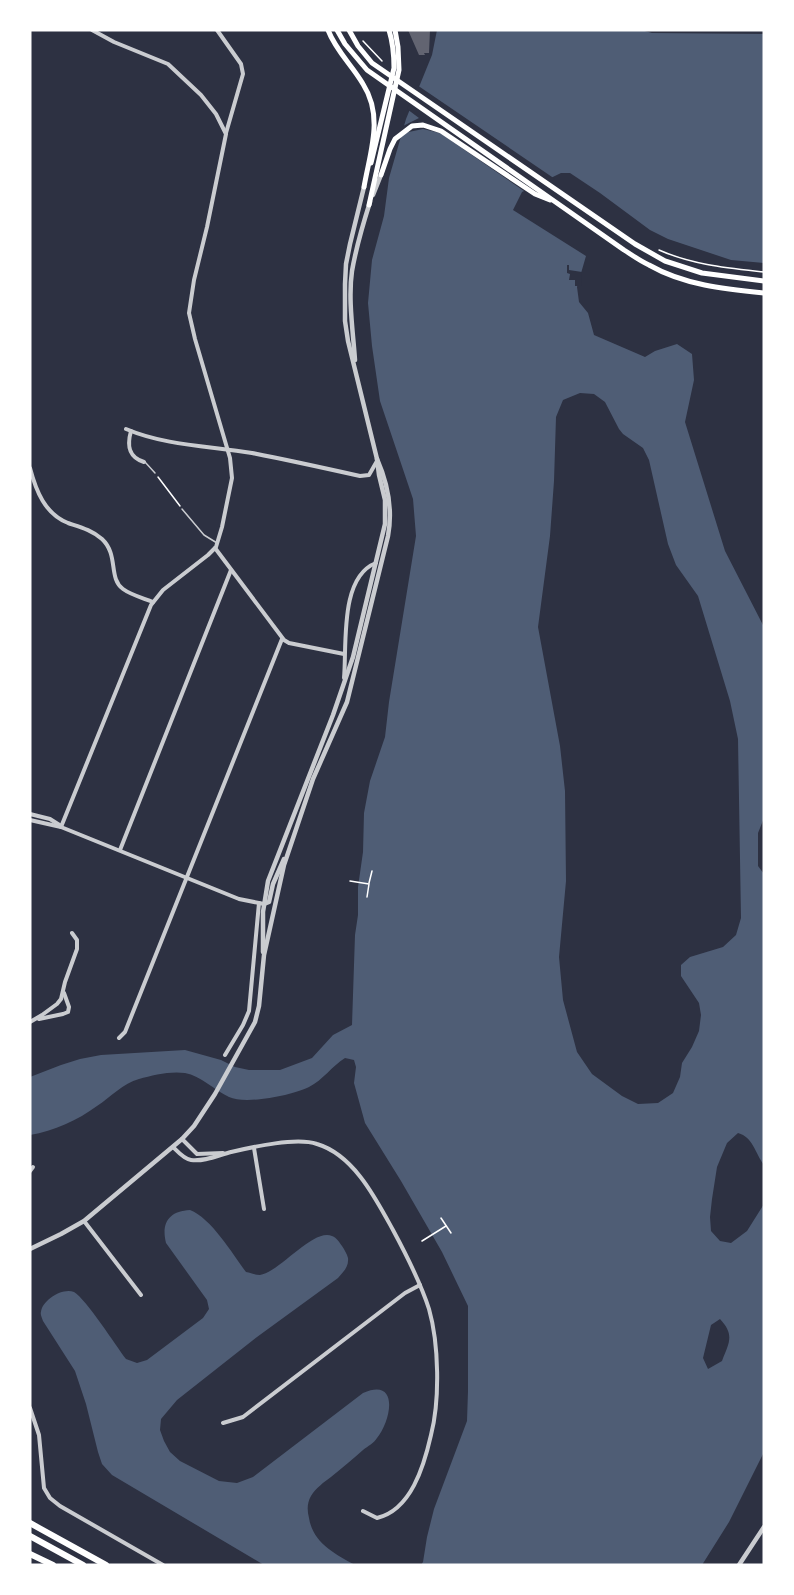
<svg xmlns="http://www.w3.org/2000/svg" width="794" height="1595" font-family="Poppins,sans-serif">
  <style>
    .water { fill: #4f5d75; fill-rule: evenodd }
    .pier { fill: #2d3142 }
    .building { fill: #626471 }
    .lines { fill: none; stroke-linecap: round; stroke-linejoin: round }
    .path { stroke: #fff; stroke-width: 1.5 }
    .service { stroke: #caccd0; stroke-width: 1.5 }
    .minor { stroke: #caccd0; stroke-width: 4 }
    .tertiary { stroke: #caccd0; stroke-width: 4.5 }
    .secondary { stroke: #fff; stroke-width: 5 }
    .motorway { stroke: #fff; stroke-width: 6 }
  </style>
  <rect width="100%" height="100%" fill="#2d3142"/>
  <g class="water">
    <path d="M437,30H641L652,33L764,34V263L731,260L668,239L650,230L600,193L570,173H561L522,192L513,210L586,256L577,287L579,302L588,313L594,335L645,357L655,351L677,344L692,354L694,380L685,422L725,551L764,627V818L758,833V866L764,874V1165C755,1153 753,1137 738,1133L727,1143L717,1167L712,1199L710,1217L711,1231L720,1241L731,1243L747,1231L764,1204V1452L729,1522L702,1565H421L423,1562L427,1537L434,1509L467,1421L468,1391V1306L442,1252L401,1181L365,1123L354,1083L356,1067L354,1060L345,1058C332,1066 323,1080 309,1087C293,1095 246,1105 229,1097C214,1090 201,1076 185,1073C170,1071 153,1075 139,1079C123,1083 111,1097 97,1106C78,1120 54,1131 30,1135V1077L61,1065L80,1059L101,1055L185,1050L221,1060L235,1067L249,1070H280L312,1058L333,1035L352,1025L355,935L358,915V887L363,852L364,813L370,781L385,737L389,702L416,536L413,499L380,401L372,346L368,303L372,260L384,216L389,178L406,119L432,55ZM580,393L594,394L605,402L619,429L623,434L643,448L649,460L668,544L676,565L698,596L730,701L738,739L741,918L736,935L723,947L690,957L681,965V976L699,1003L701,1015L699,1031L692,1047L682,1063L680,1077L673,1093L658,1103L638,1104L622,1096L592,1074L577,1052L563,1000L559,957L566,881L565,791L560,746L538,627L550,536L554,481L556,417L563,400ZM720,1319C735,1335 729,1343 722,1361L708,1369L703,1358L711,1325Z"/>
    <path d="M190,1210C211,1218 232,1253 246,1272C251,1273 255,1275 260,1275C280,1272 313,1228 332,1236C337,1238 339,1242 342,1246C344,1249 347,1254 348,1258C349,1267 343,1272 338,1278L257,1337L177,1400L161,1419L160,1430L164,1441L170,1452L180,1461L219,1481L237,1483L253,1477L363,1393C400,1377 391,1421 377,1438C374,1443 368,1446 363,1450C353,1459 342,1468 331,1477C324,1482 316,1488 311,1496C307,1503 307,1510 309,1518C313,1543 335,1554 355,1565H264L112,1475L102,1464L98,1452L86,1404L75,1371L43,1321C42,1318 40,1314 41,1312C42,1300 63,1287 74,1292C86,1299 116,1346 126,1359L137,1363L147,1360L203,1318L209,1309L207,1300L166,1243C161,1223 169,1211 190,1210Z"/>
  </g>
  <g class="pier">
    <polygon points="417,85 555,179 527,193 440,133 423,129 399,134 401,127 419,118 407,109"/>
    <polygon points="567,265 569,265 569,270 582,272 581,286 575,286 575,280 569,280 570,274 567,273"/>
  </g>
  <polygon class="building" points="408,30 430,30 429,53 424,53 425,55 419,55"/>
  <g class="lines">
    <g class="path">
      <polyline points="363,41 382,61"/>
      <path d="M659,250C693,265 728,268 764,272"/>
      <polyline points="158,477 180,506"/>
      <polyline points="350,881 369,884 367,897"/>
      <polyline points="369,883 372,871"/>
      <polyline points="441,1218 451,1233"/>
      <polyline points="422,1241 446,1226"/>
    </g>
    <g class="service">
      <polyline points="145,462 155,473"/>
      <polyline points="182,509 204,535 217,543"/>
    </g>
    <g class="minor">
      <polyline points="217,30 241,64 243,74 226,133"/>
      <path d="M126,429C166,446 211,446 252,453C288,460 324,468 360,476L369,475L377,461"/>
      <path d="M131,431C127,445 128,457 144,462"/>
      <path d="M30,468C36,491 45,514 68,523C80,527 92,530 102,539C119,555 108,578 123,589C131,595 143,598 153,602"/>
      <polyline points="215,548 284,640 289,643 344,654"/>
      <path d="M344,678C347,647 339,577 376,563"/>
      <polyline points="30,814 50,819 61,826"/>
      <polyline points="30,820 61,827 239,899 264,904"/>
      <polyline points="61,827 151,605 163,590 208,555 216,547 222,527 232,478 230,458 195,339 189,313 194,280 207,227 226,134 216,114 201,95 168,64 114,42 92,30"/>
      <polyline points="120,850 231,570"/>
      <polyline points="39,1019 63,1014 68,1012 69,1007 64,993"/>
      <polyline points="30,1022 42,1015 57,1004 61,999 65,982 77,949 77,940 72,933"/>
      <polyline points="119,1038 125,1032 282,639"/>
      <polyline points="225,1055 243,1025 249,1011 259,903"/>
      <polyline points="182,1139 197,1154 223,1153"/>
      <path d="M173,1147C178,1152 184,1159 191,1160C204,1162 219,1155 231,1152C253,1147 296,1137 317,1144C354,1155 376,1199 393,1230C407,1256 420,1281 429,1309C439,1344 440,1400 431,1435C424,1466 411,1510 377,1518L363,1511"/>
      <polyline points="254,1148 264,1209"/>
      <polyline points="30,1171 33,1167"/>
      <polyline points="84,1221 141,1295"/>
      <polyline points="30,1408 39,1435 44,1488 50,1498 60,1506 163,1565"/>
      <polyline points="223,1423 243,1417 405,1293 420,1285"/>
    </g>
    <g class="tertiary">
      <polyline points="373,195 381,175"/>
      <path d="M355,360C353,331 348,299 352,271C356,248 363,224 370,202"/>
      <polyline points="264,904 269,902 273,884 284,859"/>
      <polyline points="263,952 263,912 268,881 333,715 353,657 385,524 385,500 379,475 377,459 348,341 345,321 345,284 346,264 350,244 364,187"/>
      <path d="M30,1249L61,1234L84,1221L182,1139L194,1126L215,1094L255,1022L259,1006L264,955L284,865L313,779L347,702L388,536C393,509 388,484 377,459"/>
      <polyline points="739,1565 764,1527"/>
    </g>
    <g class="secondary">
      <path d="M328,30C336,51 352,65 363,84C384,117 370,152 364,187"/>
      <path d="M337,30L345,44L367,70L624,250C632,255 640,261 649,265C684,285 724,289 764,293"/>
      <polyline points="349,30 358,46 372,63 635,244 665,261 702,273 764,281"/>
      <path d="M371,163L394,68C394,54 393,43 389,30"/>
      <polyline points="381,175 390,149 395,139 412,126 423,125 441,131 535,194 550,200"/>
      <polyline points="369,205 399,70 398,47 395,30"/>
    </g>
    <g class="motorway">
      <polyline points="30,1523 106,1565"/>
      <polyline points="30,1536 83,1565"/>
      <polyline points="30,1554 53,1565"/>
    </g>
  </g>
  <rect width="794" height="1595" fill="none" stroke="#ffffff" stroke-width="63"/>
</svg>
